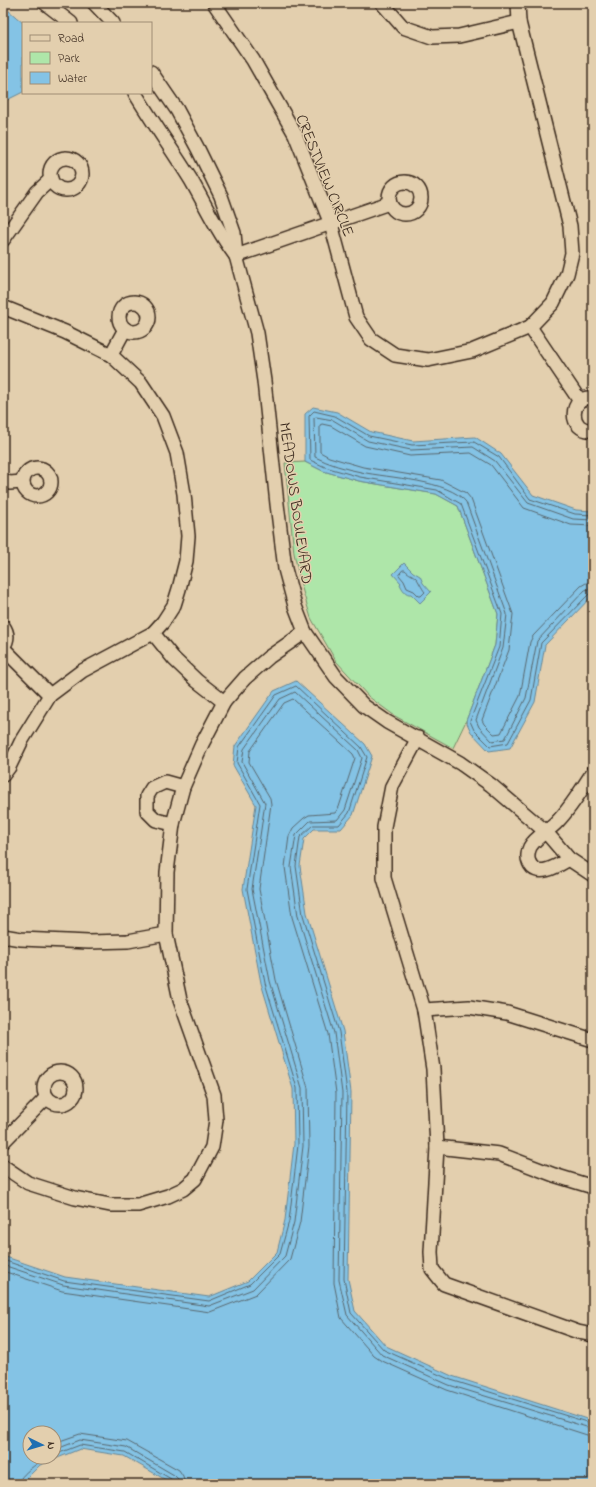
<svg xmlns="http://www.w3.org/2000/svg" width="596" height="1487" font-family="'Indie Flower',sans-serif">
  <style>
    .green { fill: #aee6a9; stroke: #748864 }
    .water { fill: #84c3e5; stroke: #678695; fill-rule: evenodd }
    .lines { fill: none; stroke-linecap: round; stroke-linejoin: round }
    .shore { stroke: #58676e; stroke-width: 1 }
    .minor-casing { stroke: #3b2a1e; stroke-width: 16 }
    .minor { stroke: #e3cfae; stroke-width: 13 }
    .labels { text-anchor: middle; stroke-width: 3; stroke-linejoin: round; paint-order: stroke }
    .street-label { font-size: 16px; fill: #3b2a1e; stroke: #e3cfae }
  </style>
  <rect width="100%" height="100%" fill="#e3cfae"/>
  <filter id="ink" filterUnits="userSpaceOnUse"><feTurbulence type="fractalNoise" baseFrequency=".025" numOctaves="2"/><feDisplacementMap in="SourceGraphic" scale="8" xChannelSelector="R" yChannelSelector="G"/><feConvolveMatrix kernelMatrix="1 2 1 2 8 2 1 2 1" color-interpolation-filters="sRGB"/></filter>
  <g filter="url(#ink)">
    <polygon class="green" points="305,462 323,471 359,481 436,494 458,506 498,614 495,645 466,721 453,748 395,716 369,697 336,661 311,618 301,585 294,553 285,463"/>
    <g class="water">
      <polygon points="3,9 8,10 23,23 23,92 3,102"/>
      <polygon points="313,407 337,412 371,432 413,441 475,437 501,454 533,495 576,510 593,511 593,595 545,645 535,702 510,748 489,751 471,732 466,721 495,645 498,614 458,506 436,494 359,481 323,471 305,462 305,414"/>
      <path d="M404,563L413,572L420,576L423,583L431,592L420,603L411,594C406,595 402,589 400,584L401,583L393,574Z"/>
      <path d="M296,681L365,744L372,756L353,815L341,829H314L304,839L300,866L307,913L343,1031L351,1092L348,1279L355,1311L386,1346L452,1376L593,1421V1484H173L124,1456L80,1449L40,1465L21,1484H3V1256L65,1277L209,1297L248,1281L277,1252L285,1220L294,1144L293,1089L261,983L243,889L256,805L233,765L235,746L274,691ZM30,1433H54V1457H30Z"/>
    </g>
    <g class="lines">
      <g class="shore">
        <polyline points="593,515 575,514 530,499 499,457 474,442 412,445 369,436 335,416 314,411 309,416 310,460 325,467 360,477 437,490 461,504 502,614 499,647 470,721 474,730 490,746 508,743 531,700 541,643 589,594 593,593"/>
        <path d="M593,520L573,519L528,503L495,461L473,447L411,450L368,441L333,420L316,417L314,418L315,457C329,464 345,469 361,472C388,478 449,480 466,502L507,614L503,648L476,720L479,727L492,741L505,739L526,698L537,641L585,590L593,588"/>
        <polyline points="593,526 571,525 524,508 491,465 471,453 410,456 365,446 331,426 322,424 320,425 320,452 329,457 363,467 441,480 466,493 471,499 513,614 509,650 482,720 484,724 494,734 501,733 520,696 530,642 533,636 581,586 586,583 593,582"/>
        <path d="M403,570H405C410,575 412,574 416,578C418,579 422,589 425,592L421,596H419L414,591L407,588L404,581L399,575Z"/>
        <polyline points="3,1260 64,1281 209,1301 250,1284 280,1254 289,1221 298,1145 297,1088 265,983 247,889 260,804 237,763 239,747 276,695 296,686 361,747 367,757 349,813 339,825 313,825 300,837 296,866 303,915 339,1032 347,1092 344,1279 351,1313 384,1350 451,1380 593,1424"/>
        <polyline points="3,1265 63,1285 209,1306 253,1289 285,1256 294,1222 303,1146 302,1088 270,981 252,889 265,803 242,762 244,749 280,699 295,692 358,750 362,758 345,810 337,820 310,821 296,835 291,867 298,916 334,1033 342,1093 339,1280 347,1315 382,1355 449,1385 593,1429"/>
        <polyline points="3,1271 62,1291 210,1312 256,1294 290,1259 300,1222 309,1146 308,1088 276,980 259,889 271,804 270,798 249,762 250,751 284,703 293,699 353,754 355,758 339,807 335,813 309,815 304,818 293,828 289,836 285,867 292,917 328,1034 336,1093 334,1283 341,1318 374,1356 380,1360 447,1390 587,1435 593,1435"/>
        <polyline points="54,1443 80,1434 127,1441 179,1470 183,1476 185,1484"/>
        <polyline points="54,1450 80,1440 126,1447 174,1475 178,1479 179,1484"/>
        <polyline points="54,1455 80,1445 125,1452 171,1479 174,1484"/>
        <path d="M18,1484C20,1474 40,1461 49,1457"/>
      </g>
      <g class="minor-casing">
        <g id="minor">
          <polyline points="45,3 71,23"/>
          <polyline points="94,3 113,23"/>
          <polyline points="214,3 253,60 295,134 331,224 356,317 371,339 395,355 428,360 472,351 530,327 553,303 567,274 572,253 570,226 519,22 518,3"/>
          <polyline points="382,3 403,27 432,37 459,36 519,22"/>
          <polyline points="151,72 177,110 198,149 221,196 234,233 236,256 257,333 264,381 277,504 285,569 295,606 305,632 336,677 364,706 387,722 460,763 491,785 545,831 569,859 593,875"/>
          <path d="M135,93C153,123 173,151 191,180C206,206 218,233 236,256"/>
          <circle cx="66" cy="174" r="16"/>
          <circle cx="405" cy="198" r="16"/>
          <polyline points="3,240 37,192 51,179"/>
          <polyline points="236,256 389,203"/>
          <circle cx="134" cy="317" r="15"/>
          <polyline points="3,307 65,332 111,355 141,383 163,416 177,453 184,494 188,536 186,561 179,589 174,605 163,622 153,633 82,671 50,695 22,740 9,767 3,775"/>
          <polyline points="530,327 580,401"/>
          <polyline points="111,355 125,329"/>
          <path d="M593,398C568,395 568,433 593,430"/>
          <circle cx="37" cy="482" r="14"/>
          <polyline points="3,481 10,483 22,482"/>
          <path d="M3,626C8,633 8,640 3,647"/>
          <polyline points="153,633 174,659 197,681 224,702"/>
          <polyline points="3,648 50,695"/>
          <polyline points="418,738 392,786 384,827 384,878 424,1010 433,1069 437,1147 431,1252 432,1269 444,1284 578,1332 593,1335"/>
          <polyline points="173,824 156,820 147,811 147,796 152,788 165,782 183,787"/>
          <path d="M569,859C559,865 536,880 529,862C527,858 528,851 530,847C536,836 549,831 557,822C571,808 582,789 593,772"/>
          <polyline points="3,936 21,939 89,942 128,941 166,934"/>
          <polyline points="424,1010 469,1007 507,1013 593,1040"/>
          <circle cx="60" cy="1088" r="16"/>
          <polyline points="3,1142 46,1098"/>
          <polyline points="437,1147 499,1154 554,1175 593,1187"/>
          <polyline points="3,1166 28,1183 75,1198 110,1205 138,1205 168,1196 183,1189 195,1179 212,1147 216,1120 214,1095 180,1000 166,934 167,872 173,824 183,787 202,744 224,702 245,678 269,657 305,632"/>
        </g>
      </g>
      <use href="#minor" class="minor"/>
    </g>
  </g>
  <g class="labels">
    <g class="street-label">
      <text transform="translate(326 175) rotate(68)" y="6">CRESTVIEW CIRCLE</text>
      <text transform="translate(297 503) rotate(82)" y="6">MEADOWS BOULEVARD</text>
    </g>
  </g>
  <rect width="596" height="1487" fill="none" stroke="#e3cfae" stroke-width="16"/>
  <rect x="8" y="8" width="580" height="1471" fill="none" stroke="#3b2a1e" stroke-width="1.5" filter="url(#ink)"/>
  <rect x="22" y="22" width="130" height="72" fill="#e3cfae" stroke="#a08d74"/>
  <rect x="30" y="35" width="20" height="6" fill="#e3cfae" stroke="#a08d74"/>
  <text x="58" y="42" font-size="12" fill="#3b2a1e">Road</text>
  <rect x="30" y="52" width="20" height="12" fill="#aee6a9" stroke="#a08d74"/>
  <text x="58" y="62" font-size="12" fill="#3b2a1e">Park</text>
  <rect x="30" y="72" width="20" height="12" fill="#84c3e5" stroke="#a08d74"/>
  <text x="58" y="82" font-size="12" fill="#3b2a1e">Water</text>
  <g transform="translate(42 1445) rotate(95)"><circle r="19" fill="#e3cfae" stroke="#a08d74"/>
  <path d="M0-3L7 15L0 10L-7 15Z" fill="#1f6fb2"/>
  <text y="-6" font-size="11" font-weight="bold" text-anchor="middle" fill="#3b2a1e">N</text>
  </g>
</svg>
